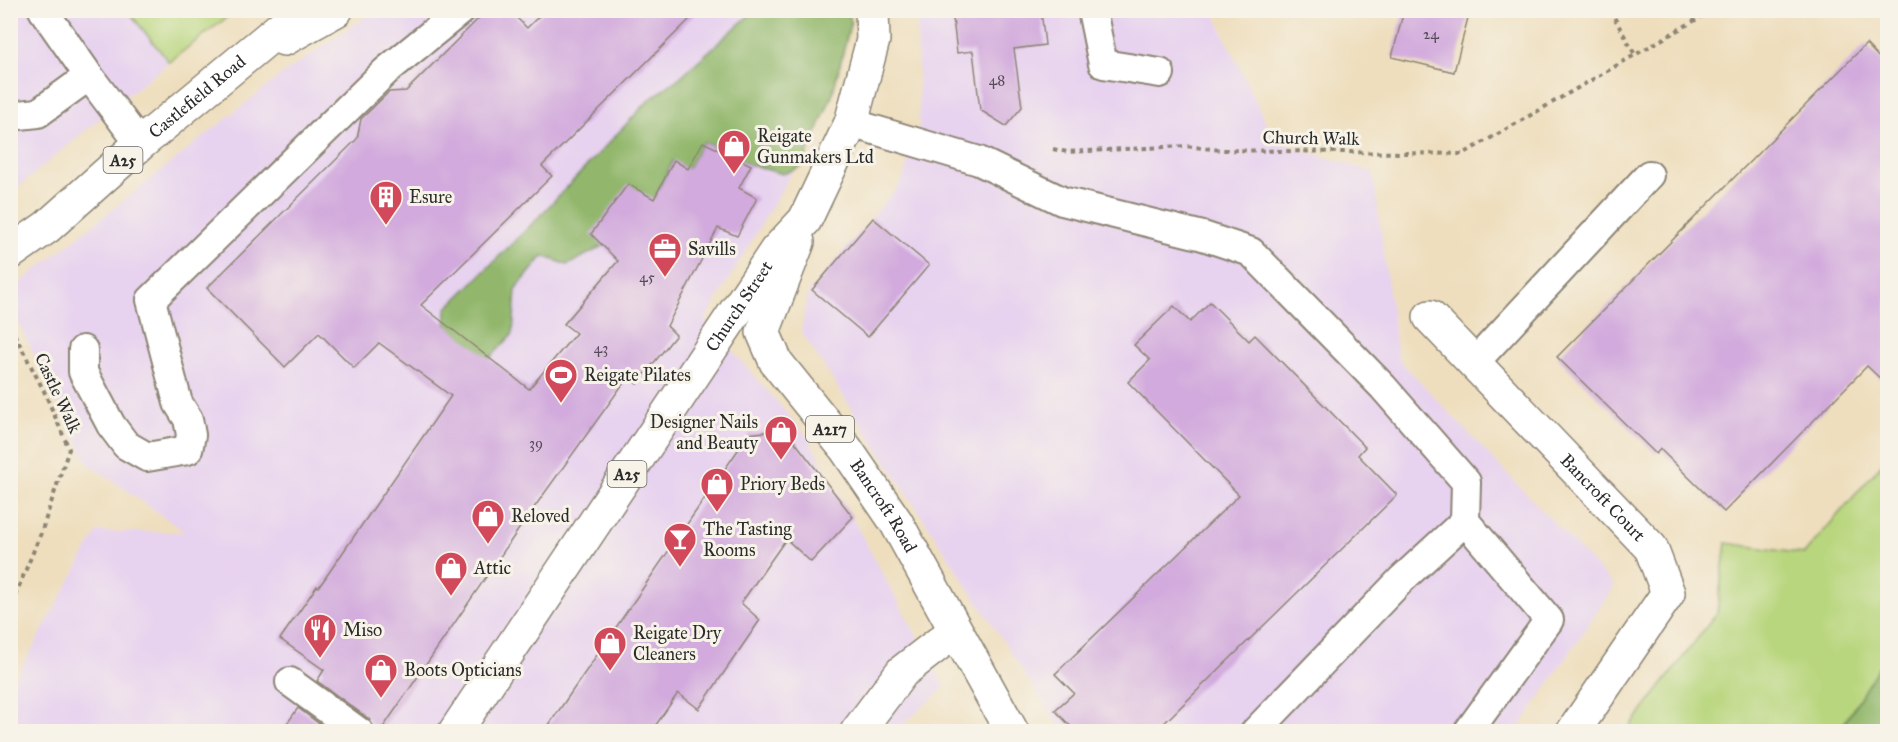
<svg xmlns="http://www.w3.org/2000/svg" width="1898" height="742" font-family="'IM FELL Great Primer',serif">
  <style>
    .built { fill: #e7d2ef }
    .green { fill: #b8d67d; stroke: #728054; stroke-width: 1.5 }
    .forest { fill: #92b76c; stroke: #5e714c; stroke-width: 1.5 }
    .building { fill: #d2aadd }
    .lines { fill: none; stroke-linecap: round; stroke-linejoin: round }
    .service-casing { stroke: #8c8474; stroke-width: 32 }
    .minor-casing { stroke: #8c8474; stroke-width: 36 }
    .primary-casing { stroke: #8c8474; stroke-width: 36 }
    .path { stroke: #8c8474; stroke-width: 4; stroke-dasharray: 4.5 4.5; stroke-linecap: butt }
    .service { stroke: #fff; stroke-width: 28 }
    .minor { stroke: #fff; stroke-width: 33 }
    .primary { stroke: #fff; stroke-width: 33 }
    .labels { text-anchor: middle; stroke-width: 6; stroke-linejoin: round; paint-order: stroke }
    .number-label { font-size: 15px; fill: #554b58 }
    .shield { fill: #f7f3e8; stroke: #686764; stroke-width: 1.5 }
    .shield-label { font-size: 16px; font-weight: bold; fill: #2b2b2b }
    .street-label { font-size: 18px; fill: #2b2b2b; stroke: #f7f3e8 }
    .poi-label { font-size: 18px; fill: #2b2b2b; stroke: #f7f3e8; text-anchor: start }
  </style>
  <rect width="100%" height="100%" fill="#f7f3e8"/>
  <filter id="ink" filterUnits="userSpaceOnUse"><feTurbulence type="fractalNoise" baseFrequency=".0167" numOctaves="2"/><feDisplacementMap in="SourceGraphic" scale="12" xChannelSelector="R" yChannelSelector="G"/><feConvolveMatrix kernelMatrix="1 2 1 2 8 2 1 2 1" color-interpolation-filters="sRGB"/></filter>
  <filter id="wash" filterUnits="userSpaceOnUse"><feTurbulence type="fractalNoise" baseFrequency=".008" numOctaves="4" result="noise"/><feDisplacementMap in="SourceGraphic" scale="24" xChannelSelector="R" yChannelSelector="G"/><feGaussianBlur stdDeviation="1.35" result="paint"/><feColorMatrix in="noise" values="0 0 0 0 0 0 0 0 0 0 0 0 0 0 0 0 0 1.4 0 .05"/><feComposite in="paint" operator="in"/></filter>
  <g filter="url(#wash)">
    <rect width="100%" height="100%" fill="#eedebd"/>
    <g class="built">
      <polygon points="11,11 235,11 135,89 11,193"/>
      <polygon points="374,11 844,11 851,21 832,96 788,179 705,320 807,436 945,687 894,732 11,731 11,687 97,532 185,532 88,463 11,308 11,290 280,76"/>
      <polygon points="917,11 1213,11 1274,141 1373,172 1398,359 1614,586 1517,731 1062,731 801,331 808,293 901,183 919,129"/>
    </g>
    <g class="green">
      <polygon points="128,11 235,11 169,62"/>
      <polygon points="1887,458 1887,653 1844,724 1835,732 1626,732 1717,613 1726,543 1804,554"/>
    </g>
    <g class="forest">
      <polygon points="754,11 848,11 851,21 832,96 802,166 783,174 751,165 703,142 688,169 673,161 654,199 603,246 568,265 543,256 516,289 513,334 489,359 446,325 446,309 536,220 649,100 679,78"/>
      <polygon points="1887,653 1887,731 1835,731 1844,724"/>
    </g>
    <g id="blocks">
      <g class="building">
        <polygon points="487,10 509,10 527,28 545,10 699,10 542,166 552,176 421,305 529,389 576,333 564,324 618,261 591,234 628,184 654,199 674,160 688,169 703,142 751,165 739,188 757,198 737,236 718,228 667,326 676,335 637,384 628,377 523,523 380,732 375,732 369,719 317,681 324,670 280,639 317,586 319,587 451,396 379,343 354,368 319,333 285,367 207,288 357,139 361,119 389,92 406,91"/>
        <polygon points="952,10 1041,10 1045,45 1014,49 1022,107 1006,126 980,110 973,51 957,53"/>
        <polygon points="1404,10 1470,10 1454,72 1392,57"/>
        <polygon points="1866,44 1887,66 1887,385 1867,366 1724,512 1660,449 1656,454 1557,357"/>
        <polygon points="873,218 929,265 868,337 812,290"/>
        <polygon points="1210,302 1249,341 1255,335 1365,447 1358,455 1397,495 1155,732 1076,732 1055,710 1074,693 1055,674 1239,495 1128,382 1150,360 1134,345 1174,306 1190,322"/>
        <polygon points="785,429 853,517 811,562 786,539 741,603 760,620 699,709 678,693 651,732 544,732 749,434"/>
        <polygon points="298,708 330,732 281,732"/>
      </g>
    </g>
  </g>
  <g filter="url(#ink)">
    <use href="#blocks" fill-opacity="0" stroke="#8c8474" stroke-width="1.5"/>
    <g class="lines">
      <g class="service-casing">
        <g id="service">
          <polyline points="43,10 89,76"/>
          <polyline points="1092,10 1103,64 1160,73"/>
          <polyline points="10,116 38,113 89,76 140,144"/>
          <polyline points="851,123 979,161 1062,201 1203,236 1251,252 1383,387 1466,482 1465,521 1549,620 1468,732"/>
          <polyline points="83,350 83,372 111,425 126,445 147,457 188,450 191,435 188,419 178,403 151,300 386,71 461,10"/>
          <polyline points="1474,363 1649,175"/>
          <polyline points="290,682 359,732"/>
          <polyline points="1255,732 1402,579 1465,521"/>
        </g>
      </g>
      <g class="minor-casing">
        <g id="minor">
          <path id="s1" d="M1430,317L1651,548L1668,593L1573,732"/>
          <polyline points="857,732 902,672 955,631"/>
        </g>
      </g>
      <g class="primary-casing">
        <g id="primary">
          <polyline points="284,39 336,10"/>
          <path id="s2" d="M798,242L763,332L776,362L846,449L896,522L1012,732"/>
          <path id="s3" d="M10,253L47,227L140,144L302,10"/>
          <path id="s4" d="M455,732L776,251L805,220L851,123L873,40L872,10"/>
        </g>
      </g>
      <g class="path">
        <polyline points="1610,10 1634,53"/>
        <polyline points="1053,149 1067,152 1186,146 1222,150 1463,154 1713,10"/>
        <polyline points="10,326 44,391 69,449 41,533 10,608"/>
      </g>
      <use href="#service" class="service"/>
      <use href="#minor" class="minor"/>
      <use href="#primary" class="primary"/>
    </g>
  </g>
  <defs>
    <g id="shop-pin" transform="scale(1.725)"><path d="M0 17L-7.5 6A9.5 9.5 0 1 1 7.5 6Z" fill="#d1495b" stroke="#f7f3e8"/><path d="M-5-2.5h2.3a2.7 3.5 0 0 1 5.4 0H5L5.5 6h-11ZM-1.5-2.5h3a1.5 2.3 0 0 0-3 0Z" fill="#fff"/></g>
    <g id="building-pin" transform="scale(1.725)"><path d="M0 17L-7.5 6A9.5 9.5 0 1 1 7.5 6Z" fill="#d1495b" stroke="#f7f3e8"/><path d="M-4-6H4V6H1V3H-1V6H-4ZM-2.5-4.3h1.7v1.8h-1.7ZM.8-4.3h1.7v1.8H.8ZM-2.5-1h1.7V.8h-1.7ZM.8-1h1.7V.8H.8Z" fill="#fff"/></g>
    <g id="office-pin" transform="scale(1.725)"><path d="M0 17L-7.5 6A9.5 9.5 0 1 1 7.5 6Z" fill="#d1495b" stroke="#f7f3e8"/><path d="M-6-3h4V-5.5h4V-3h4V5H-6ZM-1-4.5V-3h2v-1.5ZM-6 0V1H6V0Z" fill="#fff"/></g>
    <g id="stadium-pin" transform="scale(1.725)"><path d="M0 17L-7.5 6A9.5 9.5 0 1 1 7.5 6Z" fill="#d1495b" stroke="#f7f3e8"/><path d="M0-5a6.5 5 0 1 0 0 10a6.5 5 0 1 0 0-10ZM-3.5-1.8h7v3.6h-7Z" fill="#fff"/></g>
    <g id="bar-pin" transform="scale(1.725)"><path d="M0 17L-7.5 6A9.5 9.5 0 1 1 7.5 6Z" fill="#d1495b" stroke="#f7f3e8"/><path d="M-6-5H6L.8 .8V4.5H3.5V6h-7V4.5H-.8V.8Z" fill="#fff"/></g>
    <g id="restaurant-pin" transform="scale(1.725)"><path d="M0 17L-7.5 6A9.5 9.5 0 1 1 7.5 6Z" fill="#d1495b" stroke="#f7f3e8"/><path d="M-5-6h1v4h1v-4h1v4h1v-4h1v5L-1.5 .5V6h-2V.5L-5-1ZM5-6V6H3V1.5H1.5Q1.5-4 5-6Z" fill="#fff"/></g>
  </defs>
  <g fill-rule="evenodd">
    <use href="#shop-pin" x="734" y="146"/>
    <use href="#building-pin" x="386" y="197"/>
    <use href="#office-pin" x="665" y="249"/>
    <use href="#stadium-pin" x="561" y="375"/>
    <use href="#shop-pin" x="781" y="432"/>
    <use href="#shop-pin" x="717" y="484"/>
    <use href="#shop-pin" x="488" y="516"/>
    <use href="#bar-pin" x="680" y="539"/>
    <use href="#shop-pin" x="451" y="568"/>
    <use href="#restaurant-pin" x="320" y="630"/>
    <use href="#shop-pin" x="610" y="643"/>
    <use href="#shop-pin" x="381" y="670"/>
  </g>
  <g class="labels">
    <g class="number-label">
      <text x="1431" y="39">24</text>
      <text x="997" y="85">48</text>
      <text x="647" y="282">45</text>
      <text x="601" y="353">43</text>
      <text x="536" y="448">39</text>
    </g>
    <g class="shield">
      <rect x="103.5" y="147" width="39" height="26" rx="4.5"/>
      <rect x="806" y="416" width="48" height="26" rx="4.5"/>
      <rect x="607.5" y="461" width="39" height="26" rx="4.5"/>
    </g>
    <g class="shield-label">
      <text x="123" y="166">A25</text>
      <text x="830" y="435">A217</text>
      <text x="627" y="480">A25</text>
    </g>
    <g class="street-label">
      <text dy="6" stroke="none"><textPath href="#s3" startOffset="244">Castlefield Road</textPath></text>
      <text transform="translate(1311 138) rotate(1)" y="6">Church Walk</text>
      <text dy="6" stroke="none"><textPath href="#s4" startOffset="512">Church Street</textPath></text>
      <text transform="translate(58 393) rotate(65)" y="6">Castle Walk</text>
      <text dy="6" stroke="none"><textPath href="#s1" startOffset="250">Bancroft Court</textPath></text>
      <text dy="6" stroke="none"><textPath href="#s2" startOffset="309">Bancroft Road</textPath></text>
    </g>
    <g class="poi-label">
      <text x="757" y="142">Reigate<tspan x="757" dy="21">Gunmakers Ltd</tspan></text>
      <text x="409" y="203">Esure</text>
      <text x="688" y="255">Savills</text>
      <text x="584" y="381">Reigate Pilates</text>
      <text x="758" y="428" text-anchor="end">Designer Nails<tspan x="758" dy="21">and Beauty</tspan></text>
      <text x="740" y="490">Priory Beds</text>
      <text x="511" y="522">Reloved</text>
      <text x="703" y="535">The Tasting<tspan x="703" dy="21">Rooms</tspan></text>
      <text x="474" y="574">Attic</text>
      <text x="343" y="636">Miso</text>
      <text x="633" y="639">Reigate Dry<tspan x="633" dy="21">Cleaners</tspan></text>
      <text x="404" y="676">Boots Opticians</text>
    </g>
  </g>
  <rect width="1898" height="742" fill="none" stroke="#f7f3e8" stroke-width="36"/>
</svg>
